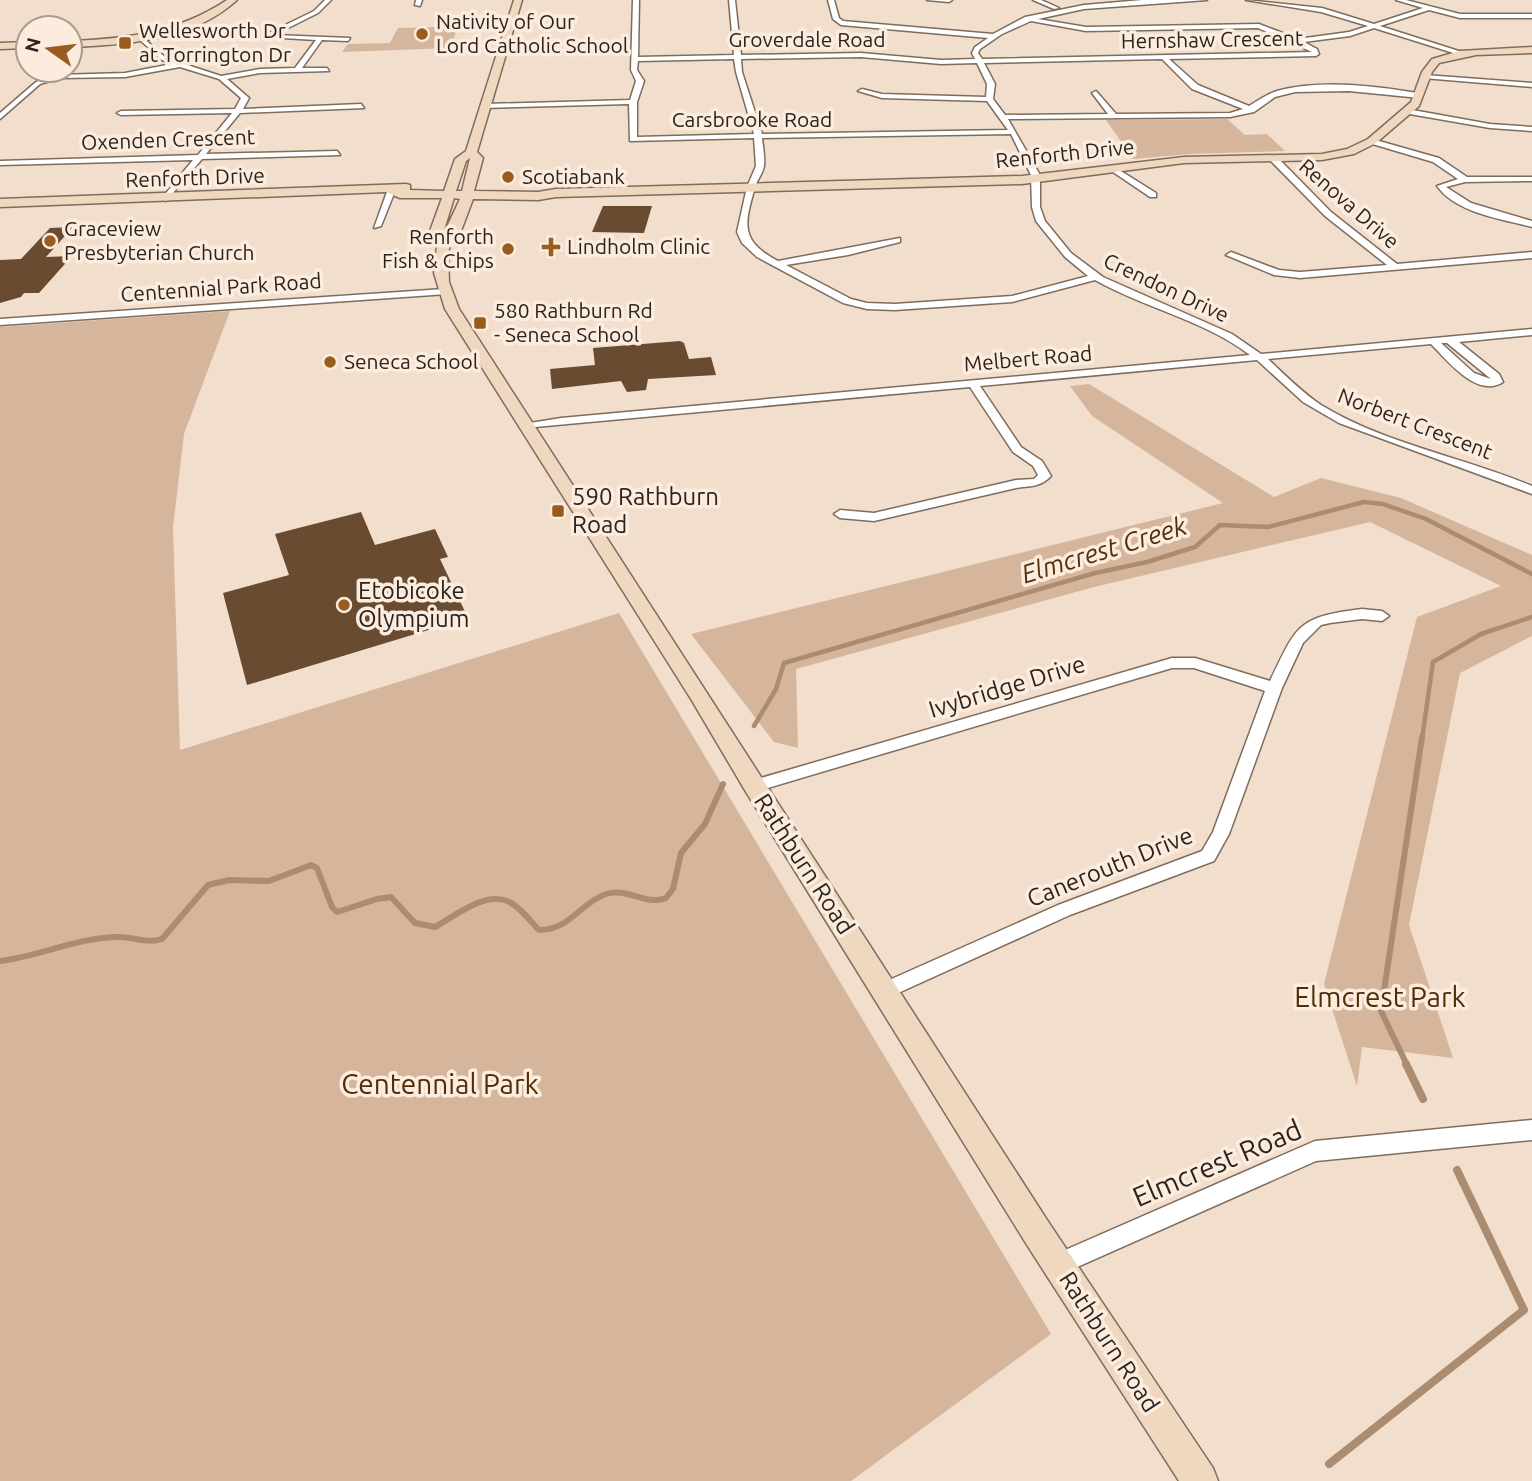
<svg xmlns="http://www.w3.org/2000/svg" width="1532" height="1481" font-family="Ubuntu,sans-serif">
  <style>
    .green { fill: #d5b69c }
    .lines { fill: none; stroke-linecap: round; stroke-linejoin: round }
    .stream-far2 { stroke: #ac8c70; stroke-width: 4.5 }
    .stream-far1 { stroke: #ac8c70; stroke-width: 6 }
    .stream { stroke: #ac8c70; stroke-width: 8 }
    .building { fill: #684b31 }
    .street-casing { stroke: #7e6c5d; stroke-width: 3 }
    .secondary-casing { stroke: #7e6c5d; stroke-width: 3 }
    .street { fill: #fff; fill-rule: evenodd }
    .secondary { fill: #efd8bf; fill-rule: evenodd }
    .poi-dot { fill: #985c1e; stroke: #fcecde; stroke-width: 2.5 }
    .labels { text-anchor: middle; stroke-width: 7; stroke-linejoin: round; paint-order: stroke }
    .far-poi-label { font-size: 21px; fill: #2b241e; stroke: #fcecde; text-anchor: start }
    .far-street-label { font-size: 21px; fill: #2b241e; stroke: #fcecde }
    .poi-label { font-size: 24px; fill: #2b241e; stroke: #fcecde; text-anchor: start }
    .street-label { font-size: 24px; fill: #2b241e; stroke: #fcecde }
    .water-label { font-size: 26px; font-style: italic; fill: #52300d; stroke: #fcecde }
    .near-park-label { font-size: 28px; fill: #4f2d09; stroke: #fcecde }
    .near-street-label { font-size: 28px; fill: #2b241e; stroke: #fcecde }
  </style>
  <rect width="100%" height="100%" fill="#f2decd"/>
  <g class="green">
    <polygon points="438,21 459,21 451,48 342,52 348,44 390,43 398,28 435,27"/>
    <polygon points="1227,119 1245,135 1267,134 1285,151 1190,154 1133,159 1106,120"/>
    <polygon points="230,311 184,434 173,527 180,750 619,613 1051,1334 851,1481 0,1481 0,327"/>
    <polygon points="1089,384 1274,497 1321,478 1401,498 1532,555 1532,636 1460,673 1409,925 1453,1058 1362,1047 1357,1086 1324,984 1417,617 1501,586 1370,522 1094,587 796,669 798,748 774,742 691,634 1223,503 1092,416 1070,386"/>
  </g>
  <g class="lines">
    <g class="stream-far2">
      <polyline points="754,726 776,689 784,663 1095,573 1147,562 1195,547 1220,525 1268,527 1364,502 1383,504 1426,519 1532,574"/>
      <polyline points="1422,739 1433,662 1481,634 1532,617"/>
    </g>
    <g class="stream-far1">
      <path d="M0,961C40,956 79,937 119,937C135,937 147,944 162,939L208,885L229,880L269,881L311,865L317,868L332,907L337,912L377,899L391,897L415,923L435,927C455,916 487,889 511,903C522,909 530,921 539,930C570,930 580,903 606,894C627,887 646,906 666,898L673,889L681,853L705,824L723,784"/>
      <polyline points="1407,1065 1381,1011 1422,737"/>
    </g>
    <g class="stream">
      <polyline points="1406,1064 1423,1099"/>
      <polyline points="1329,1464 1524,1310 1457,1170"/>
    </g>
  </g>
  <g class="building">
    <polygon points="603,206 652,206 644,233 592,232"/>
    <polygon points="73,227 46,257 72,256 39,293 24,293 21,297 0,303 0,260 21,259 50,228"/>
    <polygon points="680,341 684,343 689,359 711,357 716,375 648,379 646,390 627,392 621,381 552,389 550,369 595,365 593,348"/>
    <polygon points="361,512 375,545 435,529 448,557 440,559 468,618 247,685 223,593 289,575 275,534"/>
  </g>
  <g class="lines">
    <g class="street-casing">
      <g id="street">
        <polygon points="325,0 331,0 318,13 274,35 350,38 348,41 322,40 302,68 327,68 329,71 260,73 227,79 249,98 243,109 361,104 364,108 240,113 206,154 337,151 340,155 202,159 166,201 162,198 193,160 0,165 0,161 198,155 232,113 121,115 117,113 121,111 235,109 241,98 219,79 180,67 125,77 60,78 40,84 0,119 0,113 36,82 57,75 125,73 172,64 162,60 140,40 142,37 166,58 221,76 260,69 295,68 316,40 266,37 269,33 314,11"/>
        <polygon points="416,0 422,0 420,6 415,5"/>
        <path d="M633,0H639L638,57L734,55L729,0H735L741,55L861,53L941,60L975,59L972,53L975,47L988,38L841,25L833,19L828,0H834L839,18L843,21L993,34L1025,17L1084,5L1142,0H1207L1084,9L1038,19L1086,27L1259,24L1298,39L1349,32L1368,26L1321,12L1246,0L1322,8L1374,24L1423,8L1396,0H1406L1460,14H1532V18H1460L1429,10L1380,26L1465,53L1463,56L1374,28L1350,36L1304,42L1317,49L1319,54L1316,56L1169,59L1198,85L1249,106C1258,101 1267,94 1277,91C1322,79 1377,86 1423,94L1420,98L1349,91L1295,92L1275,97L1254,112L1230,117L1008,119L1040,175V207L1045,221L1071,253L1103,277L1232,334L1261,354L1532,329V335L1459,342L1499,374L1503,382C1477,399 1447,360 1431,344L1268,359C1285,375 1302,392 1321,405C1385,444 1463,457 1532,486V494L1339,423L1303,402L1257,360L980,386L1021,447L1042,461L1051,476C1041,487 1030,486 1016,488L874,521L840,518L834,514L840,510L874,513L1016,480L1034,479L1038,475L1033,466L1013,452L970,387L524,428V424L561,418L1250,355C1204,320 1144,308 1095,280L1012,302L895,310L867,309L843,303L757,257L742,243L737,232L747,187L756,166L754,138L630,141L629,104L483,108L486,104L630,100L636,81L631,70ZM1031,21L1086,31L1258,28L1312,52L982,59L978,53L980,49L1002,34ZM861,57L941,64L977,63L987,84L986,97L882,94L862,89L858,91L882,98L987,101L1008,130L762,134L742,72L741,59ZM734,59L736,72L754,134L637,137V102L644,81L637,70L638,61ZM1162,59L1192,89L1243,109L1230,113L1116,114L1096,91L1092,93L1108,114L1005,115L993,99L995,84L984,63ZM1011,134L1031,175L1032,207L1036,221L1065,257L1088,276L1012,296L895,304L867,303L851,299L786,265L848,255L900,242V238L778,261C740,241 744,225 755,187C757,180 763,173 764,166C765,158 763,147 762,138ZM1441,343H1447L1491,379L1474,373Z"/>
        <polygon points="927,0 952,0 949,2"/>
        <polygon points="1033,0 1041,0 1059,8 1054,9"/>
        <polygon points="1425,75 1532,83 1532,87 1423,78"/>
        <polygon points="1407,109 1490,124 1532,127 1532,131 1490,128 1404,113"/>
        <path d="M1372,139L1439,158L1467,177H1532V181L1465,182L1446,187L1471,203L1532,221V227C1502,219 1456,213 1437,186L1458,179L1433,162L1369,143Z"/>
        <polygon points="1270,156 1276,156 1331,212 1397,264 1532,252 1532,258 1300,278 1274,275 1226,255 1231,252 1279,270 1300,272 1387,265 1325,216 1270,160"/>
        <polygon points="1116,168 1156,193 1156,197 1150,197 1113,172 1112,170"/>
        <polygon points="388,189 395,191 381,226 374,228"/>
        <polygon points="444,289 449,292 447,294 0,325 0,319"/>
        <path d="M1362,609L1382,611L1389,616L1382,621L1362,619L1330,623L1321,625L1303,643L1282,688L1229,834L1214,861L1070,915L885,999L878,997L875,991L878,985L1058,905L1202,851L1213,832L1265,691L1194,668H1172L754,792L748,790L746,786L748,782L754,780L1172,658H1195L1270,681C1297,625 1297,617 1362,609Z"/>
        <polygon points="1532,1120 1532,1140 1316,1161 1057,1276 1049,1273 1046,1265 1049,1257 1315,1141"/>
      </g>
    </g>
    <g class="secondary-casing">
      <g id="secondary">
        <path d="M227,0H237C194,40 126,45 70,47V41C127,39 179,32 227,0Z"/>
        <path d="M514,0H522L477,152L483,158L474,191L538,192L556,189L1022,176L1184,157L1322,154L1347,149L1368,139L1411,102L1422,72L1432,59L1460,51L1532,47V53L1476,55L1439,63L1432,72L1419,106L1376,143L1354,154L1322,160L1184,163L1022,184L556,197L538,200L473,199L461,231L451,238L448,255L449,282L459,309L1049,1223L1213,1468L1218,1481H1179L1027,1245L746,792L691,699L445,309L434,273L438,237L430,231L442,198H400L386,192L0,207V199L406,184L410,185V190L444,191L455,159L466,151ZM470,158L462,191H456L466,161ZM454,198L460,199L445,231L444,230Z"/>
        <polygon points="28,42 28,48 0,49 0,43"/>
      </g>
    </g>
    <use href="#street" class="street"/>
    <use href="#secondary" class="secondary"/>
  </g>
  <g class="poi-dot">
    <circle cx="422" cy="34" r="7"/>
    <rect x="118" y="36" width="14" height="14" rx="3.5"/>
    <circle cx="508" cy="177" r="7"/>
    <circle cx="50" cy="241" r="7"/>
    <path d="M547.5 236.5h7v7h7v7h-7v7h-7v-7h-7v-7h7z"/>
    <circle cx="508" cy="249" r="7"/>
    <rect x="473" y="316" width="14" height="14" rx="3.5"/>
    <circle cx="330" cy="362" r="7"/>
    <rect x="551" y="504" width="14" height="14" rx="3.5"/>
    <circle cx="344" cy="605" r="7"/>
  </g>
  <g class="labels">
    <g class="far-poi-label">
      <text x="436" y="29">Nativity of Our<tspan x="436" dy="24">Lord Catholic School</tspan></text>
      <text x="139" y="38">Wellesworth Dr<tspan x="139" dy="24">at Torrington Dr</tspan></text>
      <text x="522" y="184">Scotiabank</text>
      <text x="64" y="236">Graceview<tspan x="64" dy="24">Presbyterian Church</tspan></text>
      <text x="494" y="244" text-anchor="end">Renforth<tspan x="494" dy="24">Fish &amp; Chips</tspan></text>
      <text x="567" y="254">Lindholm Clinic</text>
      <text x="494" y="318">580 Rathburn Rd<tspan x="494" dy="24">- Seneca School</tspan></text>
      <text x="344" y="369">Seneca School</text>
    </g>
    <g class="far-street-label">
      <text x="807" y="47">Groverdale Road</text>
      <text transform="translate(1212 40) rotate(-1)" y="7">Hernshaw Crescent</text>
      <text x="752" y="127">Carsbrooke Road</text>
      <text transform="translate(168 140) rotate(-2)" y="7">Oxenden Crescent</text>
      <text transform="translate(1065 154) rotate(-6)" y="7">Renforth Drive</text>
      <text transform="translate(195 178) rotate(-2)" y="7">Renforth Drive</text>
      <text transform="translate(1349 204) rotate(41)" y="7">Renova Drive</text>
      <text transform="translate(221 288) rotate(-4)" y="7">Centennial Park Road</text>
      <text transform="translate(1166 288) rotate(25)" y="7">Crendon Drive</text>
      <text transform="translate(1028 359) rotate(-5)" y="7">Melbert Road</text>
      <text transform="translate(1415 424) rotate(21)" y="7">Norbert Crescent</text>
    </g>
    <g class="poi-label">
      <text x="572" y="505">590 Rathburn<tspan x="572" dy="28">Road</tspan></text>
      <text x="358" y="599">Etobicoke<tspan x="358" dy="28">Olympium</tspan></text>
    </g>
    <g class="street-label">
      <text transform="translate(1007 687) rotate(-17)" y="8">Ivybridge Drive</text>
      <text transform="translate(804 864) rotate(57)" y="8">Rathburn Road</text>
      <text transform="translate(1110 867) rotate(-22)" y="8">Canerouth Drive</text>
      <text transform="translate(1109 1342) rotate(57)" y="8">Rathburn Road</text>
    </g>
    <g class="water-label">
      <text transform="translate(1104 550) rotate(-17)" y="9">Elmcrest Creek</text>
    </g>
    <g class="near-park-label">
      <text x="1380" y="1007">Elmcrest Park</text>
      <text x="440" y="1094">Centennial Park</text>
    </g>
    <g class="near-street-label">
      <text transform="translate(1217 1163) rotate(-23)" y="10">Elmcrest Road</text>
    </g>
  </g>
  <g transform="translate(49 49) rotate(284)"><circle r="33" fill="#fcecde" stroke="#a89c91" stroke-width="2"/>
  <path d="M0-5L12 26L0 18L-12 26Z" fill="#985c1e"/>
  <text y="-10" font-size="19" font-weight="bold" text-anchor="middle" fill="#2b241e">N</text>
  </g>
</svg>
